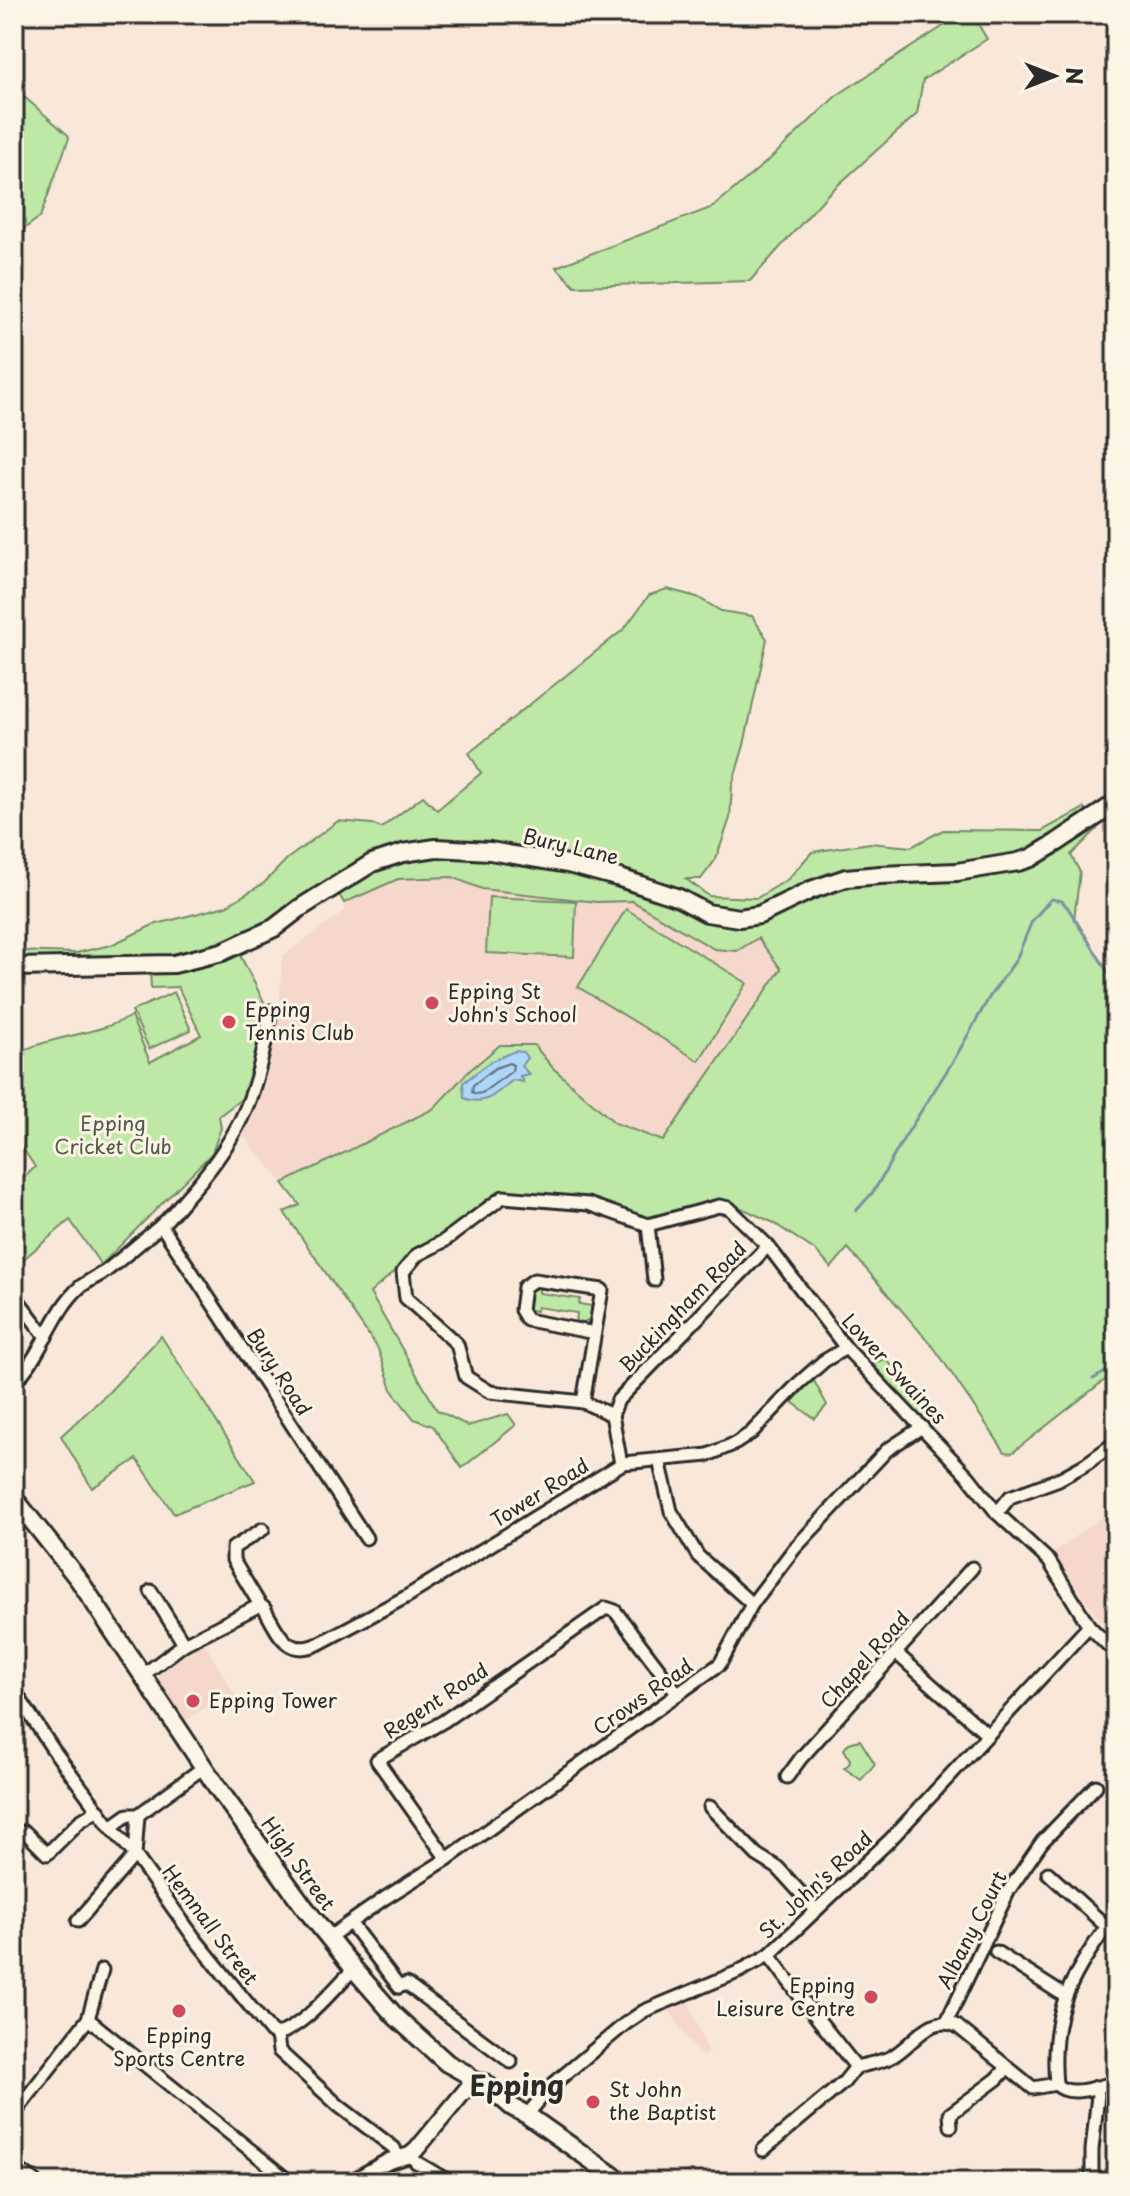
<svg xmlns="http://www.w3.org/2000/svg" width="1130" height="2196" font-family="'Playpen Sans',sans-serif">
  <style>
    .built { fill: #f5d8cb }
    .green { fill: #bde8a5; stroke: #748a68; stroke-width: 2 }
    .water { fill: #aed6f8; stroke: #7a92a6; stroke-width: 2 }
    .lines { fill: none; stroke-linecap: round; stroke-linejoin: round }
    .shore { stroke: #5f6f7d; stroke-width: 2 }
    .stream { stroke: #7a92a6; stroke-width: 3 }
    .minor-casing { stroke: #2b2b2b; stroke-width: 17 }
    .tertiary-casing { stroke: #2b2b2b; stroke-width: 20 }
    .secondary-casing { stroke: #2b2b2b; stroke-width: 22 }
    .minor { stroke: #fcf5e5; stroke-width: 11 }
    .tertiary { stroke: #fcf5e5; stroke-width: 14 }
    .secondary { stroke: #fcf5e5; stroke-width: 16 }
    .poi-dot { fill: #d1495b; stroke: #fcf5e5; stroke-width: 3 }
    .labels { text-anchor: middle; stroke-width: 6; stroke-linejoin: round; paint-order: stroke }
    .street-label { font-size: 20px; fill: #2b2b2b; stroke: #fcf5e5 }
    .poi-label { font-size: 20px; fill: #2b2b2b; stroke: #fcf5e5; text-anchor: start }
    .park-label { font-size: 20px; fill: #505a4a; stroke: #fcf5e5 }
    .district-label { font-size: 28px; font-weight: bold; fill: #2b2b2b; stroke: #fcf5e5 }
  </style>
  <rect width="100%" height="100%" fill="#f9e8d9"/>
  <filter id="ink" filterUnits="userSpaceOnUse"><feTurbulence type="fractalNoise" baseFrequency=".0125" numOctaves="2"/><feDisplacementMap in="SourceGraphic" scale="16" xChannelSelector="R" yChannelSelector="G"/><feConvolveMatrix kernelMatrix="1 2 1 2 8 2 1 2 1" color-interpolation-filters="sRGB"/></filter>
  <g filter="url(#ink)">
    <g class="built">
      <polygon points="452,877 482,889 597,902 632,901 714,949 758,938 781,969 662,1142 615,1123 553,1068 534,1045 469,1071 433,1109 283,1183 242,1135 266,1081 279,1017 282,956 345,911 344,903 398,879"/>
      <polygon points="1116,1506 1116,1639 1099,1619 1053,1553"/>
      <polygon points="204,1643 239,1702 234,1705 224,1693 186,1721 158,1680 163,1668"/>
      <polygon points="689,2002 708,2052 702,2056 685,2036 669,2010"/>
    </g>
    <g class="green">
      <polygon points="962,14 972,14 987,39 923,80 917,114 827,195 750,281 575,286 556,267 713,207 771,158 836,96"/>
      <polygon points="14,88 68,135 69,138 40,217 14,236"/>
      <path d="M667,589L697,597L721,611L752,616L767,639L744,745L732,786L730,818L716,859L701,879H686L709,896L757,898L788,879L812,852L870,843L911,847L943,830L1042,831L1084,808L1097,829L1071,855L1080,872L1074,919L1116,984V1385L1106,1379L1012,1453L1005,1452L935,1349L848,1248L831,1268L816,1251L772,1222L724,1200L648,1223L586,1198L499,1192L404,1263L370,1293L437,1410L468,1426L508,1414L516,1425L462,1468L433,1426L414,1419L393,1392L378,1349L284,1212L300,1205L283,1183L433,1109L469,1071L500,1045H534L553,1068L615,1123L663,1141L781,969L758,938L737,951L714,949L632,901L597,902L482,889L452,877L398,879L344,903L333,884L239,953L267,1008L252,1076L244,1097L219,1116L221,1128L212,1153L101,1265L70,1220L14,1267V1187L35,1167L14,1135V1055C51,1035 95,1036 131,1016L150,1062L201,1035L178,987L151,988L150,969L14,962V951L76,953L111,945L153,925L226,906L264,883L287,859L338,821L372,824L381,828L423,796L437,810L481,773L469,753L624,629L649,595Z"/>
      <polygon points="489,897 576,901 574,957 486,953"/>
      <polygon points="626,909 747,983 699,1061 578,987"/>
      <polygon points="174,992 191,1030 149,1049 132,1011"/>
      <polygon points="540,1284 539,1293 580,1299 579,1304 592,1306 590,1319 583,1323 576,1322 577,1313 537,1307 536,1311 523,1309 526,1289"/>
      <polygon points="161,1336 255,1481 174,1514 137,1459 92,1488 61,1436 109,1392"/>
      <polygon points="886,1359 932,1412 929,1429 872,1363"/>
      <polygon points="813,1379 827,1405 815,1419 792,1402"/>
      <polygon points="860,1740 875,1764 861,1780 844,1768 849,1764 850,1760 844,1749 849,1743"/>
    </g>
    <path class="water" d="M515,1051L523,1052L527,1058L521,1066L529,1074L520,1076L523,1082L513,1080C496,1093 486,1107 464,1098L463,1083L491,1061Z"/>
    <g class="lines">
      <polygon class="shore" points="509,1063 513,1065 512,1071 482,1093 476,1094 472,1092 473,1085 495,1068"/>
      <g class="stream">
        <polyline points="856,1211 874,1191 904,1138 955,1058 990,996 1016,960 1032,921 1051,899 1062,901 1068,908 1116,985"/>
        <polyline points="1093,1379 1116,1366"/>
      </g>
      <g class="minor-casing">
        <g id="minor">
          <polyline points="161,1225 366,1538"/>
          <polyline points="648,1225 654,1280"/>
          <polyline points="14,1295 46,1337"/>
          <path d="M14,1382C43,1356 51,1313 80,1287C88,1281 98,1276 106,1271C124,1257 141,1242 158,1228C170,1218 180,1204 191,1192C244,1132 258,1089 271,1011"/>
          <polyline points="583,1402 602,1290 534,1280 524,1287 521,1310 527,1320 595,1333"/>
          <polyline points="612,1415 583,1402 490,1392 466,1377 457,1344 406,1298 403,1272 417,1255 444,1241 503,1197 588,1204 648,1225 719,1206 729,1208 768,1246 846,1348 968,1476 997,1513 1049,1561 1089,1626 1116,1653"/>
          <polyline points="659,1460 671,1511 698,1556 752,1604"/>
          <polyline points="621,1464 612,1415 618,1400 768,1246"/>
          <polyline points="997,1513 1010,1497 1059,1479 1086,1464 1116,1442"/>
          <polyline points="151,1591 184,1644"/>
          <polyline points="260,1605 233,1560 233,1548 263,1529"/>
          <polyline points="896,1653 987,1734"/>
          <path d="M143,1675L184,1644L260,1605L264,1608C278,1632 286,1658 318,1644L406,1597L623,1463L708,1455L736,1443L751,1433L799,1383L824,1361L846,1348"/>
          <polyline points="14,1690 52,1748 109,1825 135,1855 195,1939 271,2032 277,2035 279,2051 339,2106 394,2148 398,2158"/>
          <polyline points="787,1777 801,1758 972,1568"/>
          <polyline points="710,1807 757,1855 778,1868 816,1910"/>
          <polyline points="111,1827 128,1815 138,1815 204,1767"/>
          <polyline points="25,1832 47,1854 80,1821 98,1810"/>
          <polyline points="447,1859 377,1760 444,1721 606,1608 615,1611 678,1694"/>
          <polyline points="1048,1873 1107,1927"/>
          <polyline points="78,1921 135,1855 138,1815"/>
          <polyline points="351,1924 399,1987 406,1984 511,2062"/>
          <polyline points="328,1938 385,1898 447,1859 720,1664 752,1604 794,1549 887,1450 922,1427"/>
          <polyline points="996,1952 1065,1996"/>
          <path d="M769,1955L802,1999L856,2067C868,2064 883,2062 893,2056C915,2043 930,2013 957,2026L1033,2088L1056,2084"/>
          <polyline points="88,2019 290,2182"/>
          <polyline points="947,2021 1009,1890 1042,1842 1096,1786"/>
          <path d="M277,2035C309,2022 330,1992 354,1969"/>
          <path d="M1056,2084C1049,2009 1073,1973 1116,1914"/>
          <path d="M1056,2084C1069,2099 1100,2086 1116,2082"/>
          <polyline points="14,2114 88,2019 102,1970"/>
          <polyline points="527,2115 551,2086 625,2024 644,2011 738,1972 769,1955 890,1840 1089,1626"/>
          <polyline points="951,2126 950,2114 997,2079 1007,2068"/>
          <polyline points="763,2150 844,2082 856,2067"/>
          <polyline points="410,2155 416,2162 450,2182"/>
          <polyline points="14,2166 36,2182"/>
          <polyline points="1092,2182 1092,2150 1098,2095 1096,2087"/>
        </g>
      </g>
      <g class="tertiary-casing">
        <polyline id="tertiary" points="352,2182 389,2161 410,2155 416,2150 473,2081"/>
      </g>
      <g class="secondary-casing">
        <g id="secondary">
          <polyline points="14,967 174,964 222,952 274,928 300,908 372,863 403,853 436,848 490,851 568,864 620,878 679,898 707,913 739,918 759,915 811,890 846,878 880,875 957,872 1018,862 1031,858 1056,843 1116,803"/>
          <polyline points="14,1498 79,1580 217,1787 305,1908 354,1969 395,2016 447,2063 465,2073 473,2081 485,2083 512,2107 527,2115 622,2182"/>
        </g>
      </g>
      <use href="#minor" class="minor"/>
      <use href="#tertiary" class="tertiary"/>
      <use href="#secondary" class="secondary"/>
    </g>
  </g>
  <g class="poi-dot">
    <circle cx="432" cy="1003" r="8"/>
    <circle cx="229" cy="1022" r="8"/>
    <circle cx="193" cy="1701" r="8"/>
    <circle cx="871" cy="1997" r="8"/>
    <circle cx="179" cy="2011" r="8"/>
    <circle cx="593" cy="2102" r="8"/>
  </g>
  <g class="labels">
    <g class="street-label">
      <text transform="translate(571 847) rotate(13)" y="7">Bury Lane</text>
      <text transform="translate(683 1307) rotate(-46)" y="7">Buckingham Road</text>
      <text transform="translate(894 1369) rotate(47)" y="7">Lower Swaines</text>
      <text transform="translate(279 1372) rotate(57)" y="7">Bury Road</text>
      <text transform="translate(540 1493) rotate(-32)" y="7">Tower Road</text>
      <text transform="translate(865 1660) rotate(-48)" y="7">Chapel Road</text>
      <text transform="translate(643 1697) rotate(-35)" y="7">Crows Road</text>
      <text transform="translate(436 1701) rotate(-33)" y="7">Regent Road</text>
      <text transform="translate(298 1864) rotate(54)" y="7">High Street</text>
      <text transform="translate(816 1885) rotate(-43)" y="7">St. John's Road</text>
      <text transform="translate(210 1925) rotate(53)" y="7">Hemnall Street</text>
      <text transform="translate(972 1930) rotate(-63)" y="7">Albany Court</text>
    </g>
    <g class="poi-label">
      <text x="448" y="999">Epping St<tspan x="448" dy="23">John's School</tspan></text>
      <text x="245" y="1017">Epping<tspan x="245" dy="23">Tennis Club</tspan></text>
      <text x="209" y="1708">Epping Tower</text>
      <text x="855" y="1993" text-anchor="end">Epping<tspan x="855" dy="23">Leisure Centre</tspan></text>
      <text x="179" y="2043" text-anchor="middle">Epping<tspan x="179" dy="23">Sports Centre</tspan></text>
      <text x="609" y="2097">St John<tspan x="609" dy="23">the Baptist</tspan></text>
    </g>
    <g class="park-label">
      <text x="113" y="1131">Epping<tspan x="113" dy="23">Cricket Club</tspan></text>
    </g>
    <g class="district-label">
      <text x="517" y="2096">Epping</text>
    </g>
  </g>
  <rect width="1130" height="2196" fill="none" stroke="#fcf5e5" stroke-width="48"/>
  <rect x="24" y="24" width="1082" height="2148" fill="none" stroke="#2b2b2b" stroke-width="3" filter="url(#ink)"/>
  <g transform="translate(1054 76) rotate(90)" stroke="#fcf5e5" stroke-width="6" paint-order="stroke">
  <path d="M0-6L14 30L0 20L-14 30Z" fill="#2b2b2b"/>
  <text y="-12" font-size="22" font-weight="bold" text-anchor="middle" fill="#2b2b2b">N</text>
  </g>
</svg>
